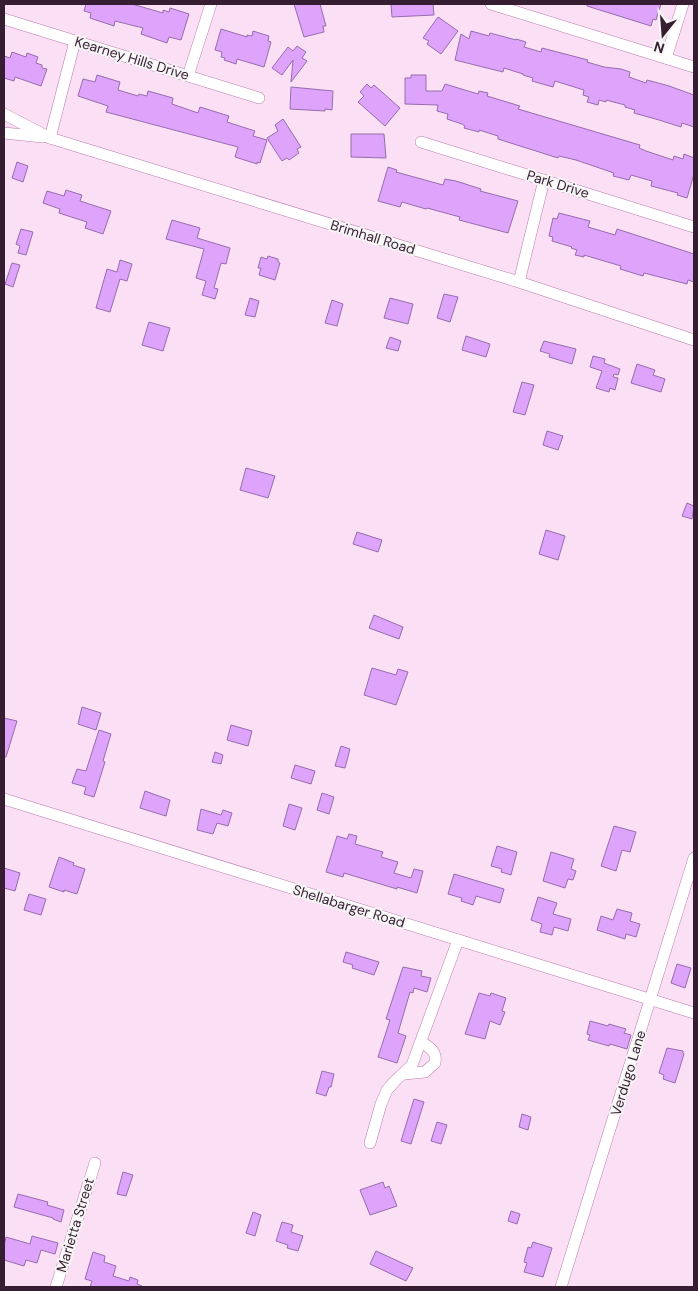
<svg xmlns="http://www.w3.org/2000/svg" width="698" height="1291" font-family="'DM Sans',sans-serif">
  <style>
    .building { fill: #dea4fc; stroke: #976cac }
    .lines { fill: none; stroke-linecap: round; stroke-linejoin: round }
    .minor-casing { stroke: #bc7baf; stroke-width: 12 }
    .minor { stroke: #fff; stroke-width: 11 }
    .labels { text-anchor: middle; stroke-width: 4; stroke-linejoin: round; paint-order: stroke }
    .street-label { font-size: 14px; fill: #361d32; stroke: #f6f6f6 }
  </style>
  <rect width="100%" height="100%" fill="#fbdff5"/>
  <g class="building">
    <polygon points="86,4 132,4 163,13 163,10 169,12 170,8 189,14 181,40 169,37 167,43 141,34 143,28 115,21 114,26 90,18 91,13 84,11"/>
    <polygon points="294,4 320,4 326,26 323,26 324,32 304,37"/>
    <polygon points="391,4 433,4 434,15 392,17"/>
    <polygon points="587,4 661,4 656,20 653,19 651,26 587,6"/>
    <polygon points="438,17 458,31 441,54 427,44 429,41 423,38"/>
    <polygon points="221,29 247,37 247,35 252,36 253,31 269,36 268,41 271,42 264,67 237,59 236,64 224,60 225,58 221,57 222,52 215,50"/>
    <polygon points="471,31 489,36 490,33 516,40 516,39 526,42 524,47 541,52 542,48 588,60 587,62 604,67 621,69 630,72 629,77 646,83 647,80 669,86 694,95 694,127 682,123 681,127 659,120 634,113 635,110 625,107 625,105 606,100 606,102 599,100 598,105 587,102 589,97 583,95 584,90 555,81 553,87 532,81 533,78 523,75 523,74 504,68 503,72 455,60 461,34 469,39"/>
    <polygon points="297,46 306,52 302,58 307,61 291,82 293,60 282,75 272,68 288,47 293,51"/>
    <polygon points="12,52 26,57 27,53 38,57 36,63 42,65 42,68 47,69 41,86 15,77 14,81 4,78 4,56 10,58"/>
    <polygon points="97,75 120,82 118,90 138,96 139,94 147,96 148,91 173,98 172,104 198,113 200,107 229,116 227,122 255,131 253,136 267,140 260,163 257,162 257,164 235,157 238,147 106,112 108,106 78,96 83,79 95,82"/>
    <polygon points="411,75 426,75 426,91 442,91 445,84 478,94 479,91 488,93 487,96 520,106 518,109 640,145 639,148 646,151 673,160 674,156 683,159 684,154 694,158 694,174 687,198 677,195 678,193 651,186 652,181 631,175 629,180 613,176 614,173 576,160 559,156 558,158 498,139 498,136 479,130 479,132 464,128 465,126 462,124 447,119 448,114 437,111 438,105 405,104 405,78 411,78"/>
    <polygon points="367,84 371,88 374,85 400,108 385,126 358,102 364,96 360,92"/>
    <polygon points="291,87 333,91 332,110 325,109 325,111 290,109"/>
    <polygon points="283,119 301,147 297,149 299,153 289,160 287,158 282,161 267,138 278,131 275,125"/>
    <polygon points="351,134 384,134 386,158 351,157"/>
    <polygon points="17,162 28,166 23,182 12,178"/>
    <polygon points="388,167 397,170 396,172 443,185 445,179 456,181 481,189 480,191 518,201 508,233 459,220 460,217 427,208 426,209 402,202 400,207 378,201"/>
    <polygon points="66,190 82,195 80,201 111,211 103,234 85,228 87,222 59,213 60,209 43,203 47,191 64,196"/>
    <polygon points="559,213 590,221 588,227 615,235 617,229 694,254 694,282 688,280 687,284 644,273 643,276 620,269 621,266 584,255 584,257 575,255 577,250 571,248 572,247 552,241 553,237 549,236 553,218 557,219"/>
    <polygon points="172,220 200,228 197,238 230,248 226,264 221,263 214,288 218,289 215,299 202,295 206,281 196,278 204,249 166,239"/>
    <polygon points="21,229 33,232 26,255 18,253 20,246 16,244"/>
    <polygon points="268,256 278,259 278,262 280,263 275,280 259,275 261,268 258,268 261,257 267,259"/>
    <polygon points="120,260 132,264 127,281 120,279 110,312 96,308 107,269 117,272"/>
    <polygon points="12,263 20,265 13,287 5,284"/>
    <polygon points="444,294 458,297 450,322 437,318"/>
    <polygon points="250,298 259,301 255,317 245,315"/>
    <polygon points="390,298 413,304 408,324 384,318"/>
    <polygon points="332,300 343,304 337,326 325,323"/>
    <polygon points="149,322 170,328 163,351 142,345"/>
    <polygon points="466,336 490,344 486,357 462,350"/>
    <polygon points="390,337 401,341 398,351 386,348"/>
    <polygon points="544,341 576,349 572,364 549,357 550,354 540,351"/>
    <polygon points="593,356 605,359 604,363 620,369 618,375 614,374 613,377 618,378 615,390 610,388 609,392 596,388 602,371 590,367"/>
    <polygon points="637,364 655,370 653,375 665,379 661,392 631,383"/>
    <polygon points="522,382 534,385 525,415 513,412"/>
    <polygon points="547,431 563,436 558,450 543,445"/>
    <polygon points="246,468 275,476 268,498 240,490"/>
    <polygon points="687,503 694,506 692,519 682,516"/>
    <polygon points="546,530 565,536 558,560 539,554"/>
    <polygon points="357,532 382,540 378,552 353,544"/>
    <polygon points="374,615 403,627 399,639 369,628"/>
    <polygon points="372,668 396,675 398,669 408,672 396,705 364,695"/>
    <polygon points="82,707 101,713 96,730 78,724"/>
    <polygon points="4,718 17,721 6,757 4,757"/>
    <polygon points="231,725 252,731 248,746 227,740"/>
    <polygon points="99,730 111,734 103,761 105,762 94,797 84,794 86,787 72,783 77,769 86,771"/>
    <polygon points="341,746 350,749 345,768 335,766"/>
    <polygon points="215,752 223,755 221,764 212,762"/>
    <polygon points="295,765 315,771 311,784 291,778"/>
    <polygon points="145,791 170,800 166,816 140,808"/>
    <polygon points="322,793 334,797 329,814 317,810"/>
    <polygon points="289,804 302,808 295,830 283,826"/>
    <polygon points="201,809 221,815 223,810 232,813 228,826 217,823 213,834 197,830"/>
    <polygon points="614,826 636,832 630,852 622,850 616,871 601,866"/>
    <polygon points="349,834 357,836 355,844 383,852 381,857 398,862 394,873 411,878 414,869 423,871 417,893 397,887 397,889 344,873 343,877 326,872 337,836 347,839"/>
    <polygon points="497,846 517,852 511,875 501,872 502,869 491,866"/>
    <polygon points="551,852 574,859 571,869 576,871 573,880 568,879 565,888 543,881"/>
    <polygon points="59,857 74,863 73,865 85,869 77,894 64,890 64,892 49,887"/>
    <polygon points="4,868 20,873 15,891 4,888"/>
    <polygon points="454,874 504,889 500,903 476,896 473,905 461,901 462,898 448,894"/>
    <polygon points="29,894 46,899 41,915 24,910"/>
    <polygon points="538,897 557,903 553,914 571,919 568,931 554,927 552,935 540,932 542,924 531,920"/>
    <polygon points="617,909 632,913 630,921 640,924 636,937 626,934 625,939 597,930 601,916 613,920"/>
    <polygon points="346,952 379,962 374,975 352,968 353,965 343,962"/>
    <polygon points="677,964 691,968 685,988 671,983"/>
    <polygon points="403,967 422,971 421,976 431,978 427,992 414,988 413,993 410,992 398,1033 406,1036 397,1063 378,1057 390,1020 386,1019"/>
    <polygon points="479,993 490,996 491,993 506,998 502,1011 505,1012 500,1025 490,1021 485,1039 465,1034"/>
    <polygon points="590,1021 608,1026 609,1024 626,1029 624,1033 631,1035 627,1049 610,1044 609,1046 588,1040 590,1035 587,1034"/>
    <polygon points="667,1048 683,1051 683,1053 684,1054 675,1083 663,1079 664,1075 659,1073"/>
    <polygon points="322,1071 334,1074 331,1087 329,1087 326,1096 316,1093"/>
    <polygon points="414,1099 424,1102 411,1144 401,1141"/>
    <polygon points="522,1114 531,1117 528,1130 519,1127"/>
    <polygon points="437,1122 447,1125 441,1144 431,1141"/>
    <polygon points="123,1172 133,1175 126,1196 117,1194"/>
    <polygon points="383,1182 385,1188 389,1186 397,1206 370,1215 360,1190"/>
    <polygon points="18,1194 48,1202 47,1205 64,1210 61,1222 53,1219 53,1218 14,1207"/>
    <polygon points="511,1211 520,1214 517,1224 508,1221"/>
    <polygon points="253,1212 261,1215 255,1236 246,1233"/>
    <polygon points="282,1222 293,1225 291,1232 303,1236 298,1251 287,1248 288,1245 276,1241"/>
    <polygon points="32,1236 58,1243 55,1254 41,1250 37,1263 26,1260 24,1266 4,1260 4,1245 6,1237 30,1244"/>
    <polygon points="533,1242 552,1248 543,1277 524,1272 527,1263 524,1262 528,1247 531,1248"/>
    <polygon points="376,1251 413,1268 406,1281 370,1264"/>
    <polygon points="93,1252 105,1256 104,1262 116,1266 113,1276 129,1281 130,1277 138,1280 137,1284 142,1286 142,1287 90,1287 92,1281 85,1279"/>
  </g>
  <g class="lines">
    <g class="minor-casing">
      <g id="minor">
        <polyline points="491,4 694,67"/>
        <polyline points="4,19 259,98"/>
        <polyline points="666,58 683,4"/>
        <polyline points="188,76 211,4"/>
        <polyline points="4,114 50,138 519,282 694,340"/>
        <polyline points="4,133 43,137"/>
        <polyline points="50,138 75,41"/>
        <polyline points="421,142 694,227"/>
        <polyline points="519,282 544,180"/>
        <polyline points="4,799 694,1013"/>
        <path d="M404,1074L425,1072L435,1063C437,1052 431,1048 421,1042"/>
        <polyline points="370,1143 381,1104 387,1090 395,1081 412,1065 458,940"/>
        <polyline points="56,1287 95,1163"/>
        <polyline points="561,1287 694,858"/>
      </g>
    </g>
    <use href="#minor" class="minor"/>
  </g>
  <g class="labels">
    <g class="street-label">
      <text transform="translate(132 58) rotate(17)" y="5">Kearney Hills Drive</text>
      <text transform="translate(558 184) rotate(17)" y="5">Park Drive</text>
      <text transform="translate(373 237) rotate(17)" y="5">Brimhall Road</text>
      <text transform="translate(349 906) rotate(17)" y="5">Shellabarger Road</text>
      <text transform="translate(628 1073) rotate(-73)" y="5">Verdugo Lane</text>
      <text transform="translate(75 1225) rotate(-73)" y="5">Marietta Street</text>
    </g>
  </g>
  <rect width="698" height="1291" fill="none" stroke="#361d32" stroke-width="10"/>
  <g transform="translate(663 35) rotate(197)" stroke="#f6f6f6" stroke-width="4" paint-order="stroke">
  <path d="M0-4L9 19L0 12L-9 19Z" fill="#361d32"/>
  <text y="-8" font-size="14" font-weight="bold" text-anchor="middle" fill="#361d32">N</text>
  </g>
</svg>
